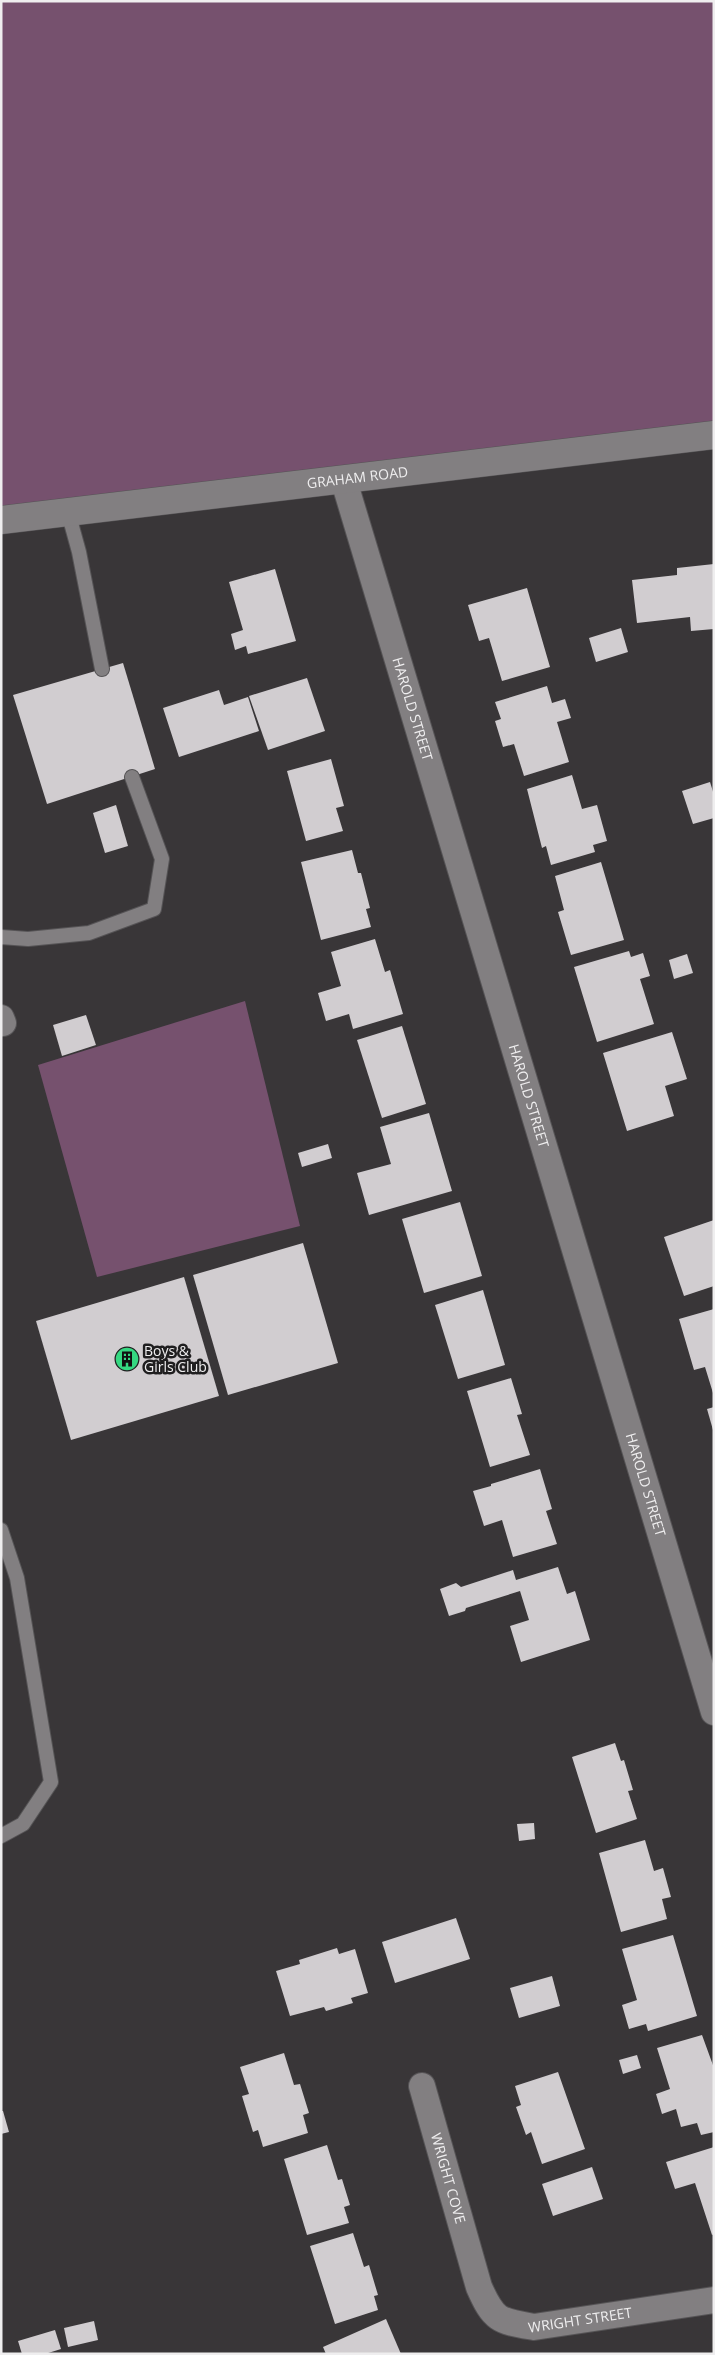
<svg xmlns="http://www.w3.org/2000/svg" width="715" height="2355" font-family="'Open Sans',sans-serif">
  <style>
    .green { fill: #76516e }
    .building { fill: #d1cdd0 }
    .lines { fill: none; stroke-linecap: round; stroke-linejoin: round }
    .service-casing { stroke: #565456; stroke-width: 16 }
    .minor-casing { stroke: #565456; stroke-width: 28 }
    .secondary-casing { stroke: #565456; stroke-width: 29 }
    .service { stroke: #827f81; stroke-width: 14 }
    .minor { stroke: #827f81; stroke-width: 26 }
    .secondary { stroke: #827f81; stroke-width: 28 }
    .labels { text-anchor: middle; stroke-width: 5; stroke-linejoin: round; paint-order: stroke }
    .street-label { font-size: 14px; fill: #efeeef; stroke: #1f1e1f }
    .poi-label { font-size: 14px; fill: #efeeef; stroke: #1f1e1f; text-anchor: start }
  </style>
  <rect width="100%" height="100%" fill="#393638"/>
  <g class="green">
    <polygon points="1,1 714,1 714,434 1,518"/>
    <polygon points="245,1001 300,1226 97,1277 38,1065"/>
  </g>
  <g class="building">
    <polygon points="714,564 714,629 691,631 690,617 637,623 632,580 677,575 677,568"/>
    <polygon points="275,569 296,641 248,654 246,646 235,650 231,634 243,630 229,582"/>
    <polygon points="527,588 550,667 502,681 489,638 479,641 468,605"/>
    <polygon points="621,628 628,652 596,662 589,638"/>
    <polygon points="123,663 155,769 47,804 13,695"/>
    <polygon points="307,678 325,731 268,750 249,696"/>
    <polygon points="547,686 552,703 565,699 571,718 557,722 569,762 524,776 514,744 503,747 495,721 501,719 495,702"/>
    <polygon points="219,690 224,705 248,697 259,731 179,757 163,708"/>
    <polygon points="331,759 344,806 336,808 343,831 306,841 287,771"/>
    <polygon points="572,775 582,809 597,805 607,841 593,845 595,852 551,865 546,846 542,848 527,789"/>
    <polygon points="710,782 714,795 714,818 693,824 682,791"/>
    <polygon points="116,805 128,846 105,853 93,813"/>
    <polygon points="352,850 358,873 361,873 370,908 366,909 371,927 321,940 301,862"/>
    <polygon points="601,862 624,940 571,955 558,912 564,910 555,876"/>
    <polygon points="375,939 385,972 390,970 403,1014 353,1029 349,1014 326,1021 318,993 341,986 331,952"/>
    <polygon points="629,951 631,957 643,953 650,976 640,979 654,1024 597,1042 574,967"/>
    <polygon points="687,954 693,973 674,979 669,960"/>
    <polygon points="86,1015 96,1045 62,1056 53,1025"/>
    <polygon points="402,1026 426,1104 382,1118 357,1040"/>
    <polygon points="672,1032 687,1079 665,1086 674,1116 627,1131 603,1053"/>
    <polygon points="429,1113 452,1191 369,1215 357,1173 391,1164 380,1127"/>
    <polygon points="328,1144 332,1158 302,1167 298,1153"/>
    <polygon points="460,1202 482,1276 424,1293 402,1219"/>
    <polygon points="714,1220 714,1286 684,1296 664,1237"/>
    <polygon points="303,1243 338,1363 228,1395 193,1275"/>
    <polygon points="184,1277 219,1396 71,1440 36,1321"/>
    <polygon points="483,1290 505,1365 458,1379 435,1305"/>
    <polygon points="714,1309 714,1393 713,1393 705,1367 694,1370 679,1319"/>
    <polygon points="511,1378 522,1414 517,1415 530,1455 490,1467 467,1391"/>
    <polygon points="714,1407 714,1430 713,1430 707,1409"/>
    <polygon points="540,1469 552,1509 546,1511 557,1544 513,1557 502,1520 484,1526 473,1491 491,1486 491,1484"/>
    <polygon points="558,1567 567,1594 575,1591 590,1640 521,1662 510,1626 529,1620 520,1591 466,1608 465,1611 449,1616 440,1589 456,1583 461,1587 513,1570 516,1580"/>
    <polygon points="615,1743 621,1761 624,1760 633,1790 628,1791 637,1819 596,1833 572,1757"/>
    <polygon points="534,1823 535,1839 519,1841 517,1824"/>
    <polygon points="645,1840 654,1871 663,1868 671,1897 662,1899 667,1919 621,1932 599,1853"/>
    <polygon points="456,1918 470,1959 395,1983 382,1942"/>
    <polygon points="673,1935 697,2016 648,2031 646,2024 629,2029 622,2005 637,2000 622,1949"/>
    <polygon points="337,1948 339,1954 355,1949 368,1993 351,1998 353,2003 326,2011 324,2007 290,2016 276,1971 300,1964 299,1960"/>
    <polygon points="552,1976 560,2006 519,2018 510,1988"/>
    <polygon points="702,2035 714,2068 714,2132 701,2135 697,2123 681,2127 676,2109 662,2114 656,2094 670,2089 657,2048"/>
    <polygon points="284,2053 294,2085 300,2084 309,2113 303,2115 308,2133 263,2147 258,2130 253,2132 242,2096 249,2094 240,2067"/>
    <polygon points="637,2055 641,2068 623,2074 619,2060"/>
    <polygon points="558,2072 585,2149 542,2164 531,2132 526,2135 516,2107 521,2105 515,2086"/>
    <polygon points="1,2111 3,2111 9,2132 1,2134"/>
    <polygon points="327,2145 338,2180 342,2179 350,2205 344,2207 349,2223 307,2235 284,2159"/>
    <polygon points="714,2147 714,2234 712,2235 695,2183 675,2189 666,2162"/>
    <polygon points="592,2167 603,2199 553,2216 542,2184"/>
    <polygon points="353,2233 364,2267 369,2265 378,2295 374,2296 378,2310 335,2324 310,2246"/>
    <polygon points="386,2319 401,2354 326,2354 323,2347"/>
    <polygon points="94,2321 98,2340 68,2347 64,2328"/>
    <polygon points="55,2330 61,2349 45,2354 22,2354 18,2341"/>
  </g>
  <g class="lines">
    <g class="service-casing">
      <g id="service">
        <polyline points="68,512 79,552 102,669"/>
        <polyline points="1,937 28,939 89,933 154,909 162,859 132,777"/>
        <polyline points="1,1530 17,1578 51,1782 23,1824 1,1836"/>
      </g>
    </g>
    <g class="minor-casing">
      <g id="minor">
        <path id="s1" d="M344,481L714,1712"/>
        <polyline points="1,1018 3,1023"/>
        <path id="s2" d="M422,2086L479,2287C494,2321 499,2321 534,2327L714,2300"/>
      </g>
    </g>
    <g class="secondary-casing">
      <g id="secondary">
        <path id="s3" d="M1,520L714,435"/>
      </g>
    </g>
    <use href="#service" class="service"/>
    <use href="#minor" class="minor"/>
    <use href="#secondary" class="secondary"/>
  </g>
  <defs>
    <g id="building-disc" transform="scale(1.25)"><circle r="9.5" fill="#35d881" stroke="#1f1e1f"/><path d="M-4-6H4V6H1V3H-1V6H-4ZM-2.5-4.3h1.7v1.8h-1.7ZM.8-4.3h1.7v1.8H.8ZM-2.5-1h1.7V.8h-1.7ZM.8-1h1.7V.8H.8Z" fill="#111"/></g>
  </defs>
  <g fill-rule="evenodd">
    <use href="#building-disc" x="127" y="1359"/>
  </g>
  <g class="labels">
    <g class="street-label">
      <text dy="5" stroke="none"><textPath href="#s3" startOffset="359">GRAHAM ROAD</textPath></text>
      <text dy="5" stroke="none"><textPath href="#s1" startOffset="238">HAROLD STREET</textPath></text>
      <text dy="5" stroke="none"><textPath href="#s1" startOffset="642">HAROLD STREET</textPath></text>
      <text dy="5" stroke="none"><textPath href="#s1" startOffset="1048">HAROLD STREET</textPath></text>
      <text dy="5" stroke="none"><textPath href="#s2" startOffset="96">WRIGHT COVE</textPath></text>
      <text dy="5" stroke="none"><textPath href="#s2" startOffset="329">WRIGHT STREET</textPath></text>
    </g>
    <g class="poi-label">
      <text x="144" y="1356">Boys &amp;<tspan x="144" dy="16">Girls Club</tspan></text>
    </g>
  </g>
  <rect width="715" height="2355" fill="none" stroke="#efeeef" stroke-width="5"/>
</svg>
